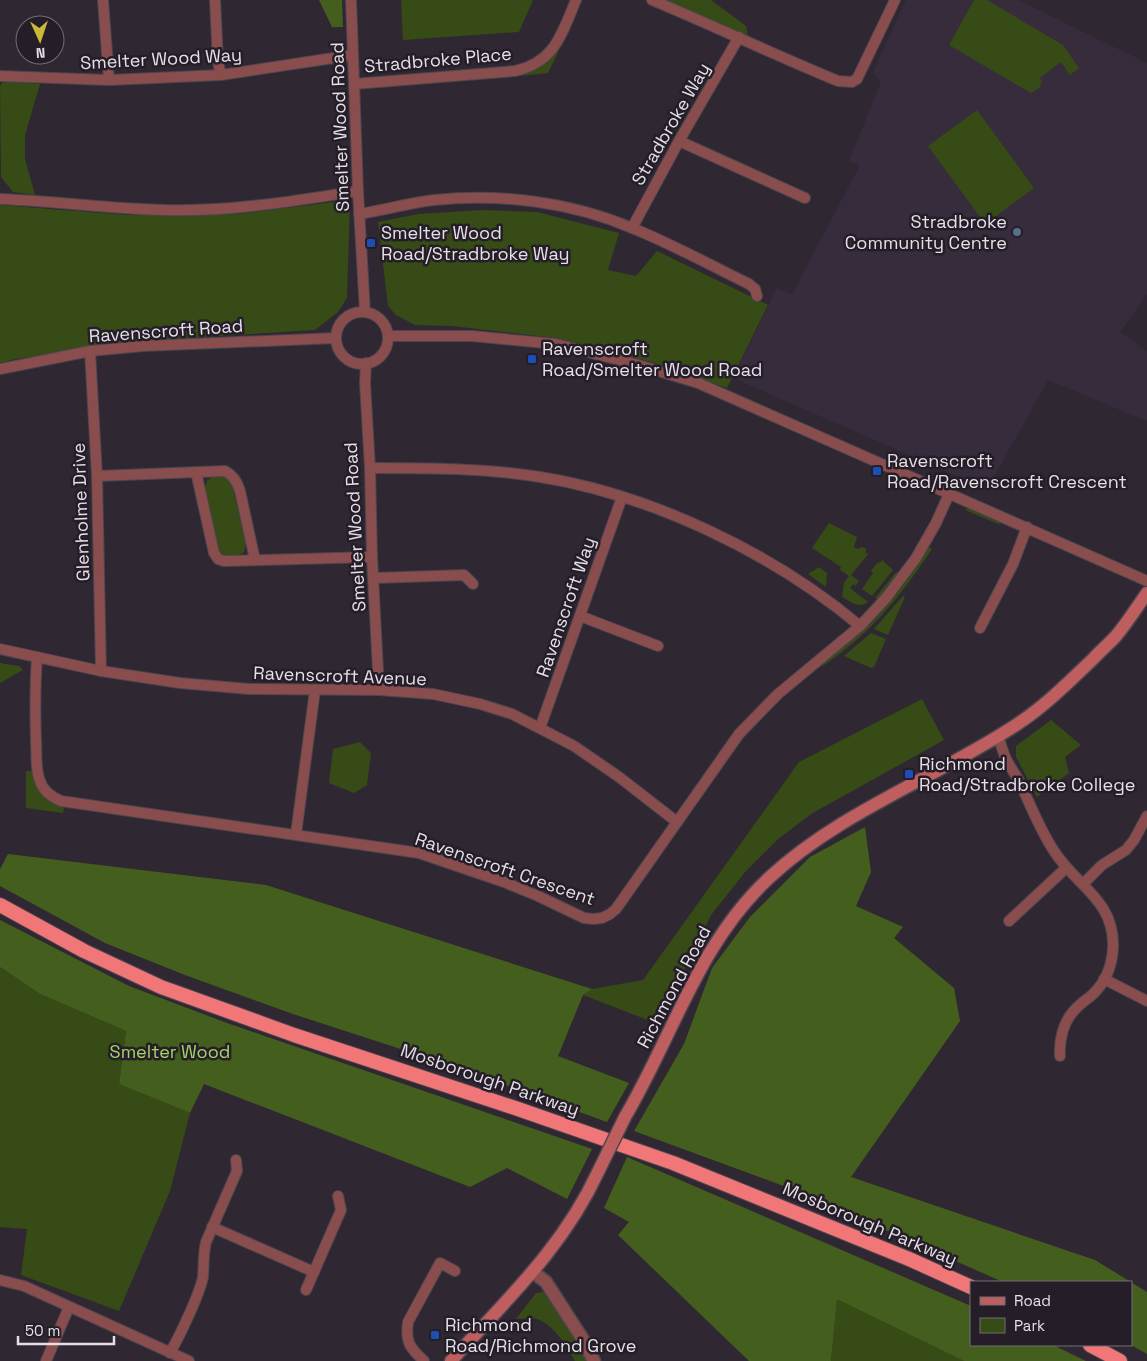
<svg xmlns="http://www.w3.org/2000/svg" width="1147" height="1361" font-family="'Space Grotesk',sans-serif">
  <style>
    .built { fill: #372c3c }
    .green { fill: #364b15 }
    .forest { fill: #445f1d }
    .lines { fill: none; stroke-linecap: round; stroke-linejoin: round }
    .minor-casing { stroke: #4c454f; stroke-width: 12 }
    .tertiary-casing { stroke: #4c454f; stroke-width: 15 }
    .secondary-casing { stroke: #4c454f; stroke-width: 15 }
    .trunk-casing { stroke: #4c454f; stroke-width: 16 }
    .minor { stroke: #894d4d; stroke-width: 10 }
    .tertiary { stroke: #894d4d; stroke-width: 12 }
    .secondary { stroke: #be5e5f; stroke-width: 12 }
    .trunk { stroke: #f07678; stroke-width: 14 }
    .secondary-bridge-casing { stroke: #4c454f; stroke-width: 15; stroke-linecap: butt }
    .secondary-bridge { stroke: #be5e5f; stroke-width: 12 }
    .service-dot { fill: #5c6f8a; stroke: #251e28; stroke-width: 2 }
    .transit-dot { fill: #1a4fb4; stroke: #251e28; stroke-width: 2 }
    .labels { text-anchor: middle; stroke-width: 5; stroke-linejoin: round; paint-order: stroke }
    .street-label { font-size: 18px; fill: #e5e0e8; stroke: #251e28 }
    .poi-label { font-size: 18px; fill: #e5e0e8; stroke: #251e28; text-anchor: start }
    .park-label { font-size: 18px; fill: #a5d564; stroke: #251e28 }
  </style>
  <rect width="100%" height="100%" fill="#2f2832"/>
  <polygon class="built" points="906,0 1018,0 1147,63 1147,294 1120,332 1147,351 1147,421 1048,380 987,489 733,378 777,288 792,295 860,165 849,161 881,82 873,72"/>
  <g class="green">
    <polygon points="401,0 533,0 519,32 403,40"/>
    <polygon points="665,0 711,0 746,26 748,36"/>
    <polygon points="974,0 987,0 1063,45 1079,68 1070,75 1061,62 1040,78 1042,82 1039,88 1031,93 949,45"/>
    <polygon points="556,48 559,50 548,73 520,76 520,74"/>
    <polygon points="3,81 40,84 25,135 25,159 35,195 13,192 1,177 0,86"/>
    <polygon points="977,110 1034,188 985,224 928,146"/>
    <polygon points="350,200 347,298 338,312 315,330 137,341 16,359 0,363 0,205 127,215 237,214"/>
    <polygon points="482,210 537,212 619,233 608,270 636,276 657,251 768,305 727,388 651,362 556,338 452,326 415,325 396,315 388,306 378,222 418,214"/>
    <path d="M213,476C223,475 227,477 232,485L246,544L244,552C237,557 226,558 219,553L204,490L207,481Z"/>
    <polygon points="966,509 970,509 998,522 1001,525 965,510"/>
    <path d="M829,523L857,537L854,547L858,549L862,547L867,549L865,552L868,554L869,553L851,575L859,581L855,586L853,584L850,588L868,602C859,609 851,602 842,597L844,583L849,576L840,570L841,567L812,548Z"/>
    <path d="M929,547L932,549C900,597 871,633 823,666L822,665L875,619L897,593Z"/>
    <polygon points="882,560 893,570 872,596 862,589 873,573 871,571 878,562 880,563"/>
    <polygon points="819,567 827,573 826,587 808,574"/>
    <polygon points="897,571 897,576 878,599 875,598"/>
    <polygon points="903,596 905,597 888,635 874,629"/>
    <polygon points="871,633 886,639 874,667 871,668 844,656"/>
    <polygon points="0,663 19,666 23,670 0,683"/>
    <polygon points="922,699 944,740 811,814 777,840 746,871 711,915 658,1024 583,995 592,989 643,980 799,762"/>
    <polygon points="1051,720 1081,745 1065,757 1069,773 1037,797 1016,757 1016,746"/>
    <polygon points="360,742 371,753 367,785 354,793 329,783 333,749"/>
    <path d="M26,771H32C38,792 44,800 64,808L63,813L26,808Z"/>
    <polygon points="0,967 40,994 126,1031 119,1084 190,1113 170,1191 119,1311 21,1275 27,1229 0,1227"/>
    <path d="M544,1292L555,1303L589,1361H575C568,1347 550,1319 532,1318C527,1318 521,1319 516,1319L536,1293Z"/>
    <polygon points="837,1298 964,1361 831,1361"/>
  </g>
  <g class="forest">
    <polygon points="319,0 342,0 343,27 332,27"/>
    <polygon points="865,827 871,872 856,906 903,927 894,938 954,988 960,1021 851,1177 1095,1260 1147,1292 1147,1354 1131,1345 1131,1282 1003,1282 797,1191 634,1131 684,1044 712,968 750,917 810,857"/>
    <polygon points="8,854 266,885 592,989 583,995 558,1056 629,1083 607,1122 453,1066 293,1014 185,975 105,943 0,886 0,869"/>
    <polygon points="0,920 129,986 227,1023 592,1149 567,1199 507,1168 470,1187 204,1084 190,1113 119,1084 126,1031 40,994 0,967"/>
    <polygon points="627,1157 971,1306 971,1345 1053,1345 1086,1361 964,1361 837,1299 831,1361 749,1361 618,1235 629,1222 604,1208"/>
  </g>
  <g class="lines">
    <g class="minor-casing">
      <g id="minor">
        <polyline points="103,0 109,80"/>
        <polyline points="215,0 218,62 221,75"/>
        <polyline points="351,0 358,191 365,312"/>
        <path d="M652,0C714,26 775,55 838,81L852,82L857,79L895,0"/>
        <polyline points="0,76 109,80 221,75 353,55"/>
        <path d="M354,84L515,71C555,62 561,35 576,0"/>
        <polyline points="679,141 805,198"/>
        <path d="M0,199C55,201 109,209 164,210C228,212 295,201 358,191"/>
        <path d="M359,214C384,210 409,203 434,200C500,193 571,202 632,228C672,244 710,265 749,284L755,289L757,296"/>
        <polyline points="632,228 679,141 739,37"/>
        <circle cx="362" cy="338" r="26"/>
        <polyline points="388,336 472,336 556,344 635,364 698,383 1147,581"/>
        <polyline points="90,351 97,476 101,671"/>
        <polyline points="366,363 365,383 370,468 372,557 379,690"/>
        <polyline points="0,369 90,351 143,346 336,338"/>
        <path d="M370,468C427,468 484,468 540,477C652,495 773,553 860,626"/>
        <polyline points="196,472 214,553 218,559 224,561 372,557"/>
        <path d="M97,476L225,471C234,476 237,482 240,491L255,560"/>
        <polyline points="374,578 464,575 473,584"/>
        <polyline points="580,616 658,646"/>
        <polyline points="980,628 1013,564 1027,527"/>
        <polyline points="0,649 101,671 180,683 249,689 379,690 433,694 480,704 512,714 574,746 619,777 677,822"/>
        <path d="M37,657C35,686 35,713 36,742C37,755 35,769 40,781C43,791 52,797 61,801L419,853L504,882L538,896L584,918L594,919L602,918L610,914L616,909L739,734L778,694L860,626L886,598L916,558L936,523L949,494"/>
        <polyline points="540,728 622,497"/>
        <path d="M998,736C1001,744 1003,753 1007,761C1011,768 1016,775 1020,783C1031,806 1040,830 1054,851C1076,886 1115,900 1113,948C1112,966 1105,983 1092,995C1085,1001 1077,1006 1072,1013C1063,1024 1059,1041 1060,1056"/>
        <polyline points="296,834 315,690"/>
        <polyline points="1083,884 1102,865 1126,850 1134,840 1147,816"/>
        <polyline points="1009,921 1066,868"/>
        <polyline points="1104,979 1147,1001"/>
        <polyline points="212,1227 314,1272"/>
        <polyline points="0,1280 24,1286 189,1361"/>
        <polyline points="306,1290 341,1210 338,1196"/>
        <path d="M170,1353C180,1335 199,1296 203,1277C204,1265 203,1254 206,1242L237,1171L236,1160"/>
        <polyline points="46,1361 69,1307"/>
        <path d="M424,1361C410,1348 405,1342 408,1322L440,1263L455,1271"/>
      </g>
    </g>
    <g class="tertiary-casing">
      <polyline id="tertiary" points="533,1272 546,1282 582,1338 594,1361"/>
    </g>
    <g class="secondary-casing">
      <g id="secondary">
        <path d="M625,1117C673,1036 699,942 770,877C840,812 937,777 1016,725C1045,706 1069,682 1094,658C1101,650 1109,644 1116,636C1127,623 1137,607 1147,593"/>
        <path d="M451,1361C506,1300 563,1248 598,1172"/>
      </g>
    </g>
    <g class="trunk-casing">
      <g id="trunk">
        <polyline points="0,905 84,951 161,987 294,1035 518,1109 673,1163 909,1259 971,1287"/>
        <polyline points="1090,1345 1120,1361"/>
      </g>
    </g>
    <use href="#minor" class="minor"/>
    <use href="#tertiary" class="tertiary"/>
    <use href="#secondary" class="secondary"/>
    <use href="#trunk" class="trunk"/>
    <g class="secondary-bridge-casing">
      <polyline id="secondary-bridge" points="598,1172 625,1117"/>
    </g>
    <use href="#secondary-bridge" class="secondary-bridge"/>
  </g>
  <circle class="service-dot" cx="1017" cy="232" r="5"/>
  <g class="transit-dot">
    <rect x="366" y="238" width="10" height="10" rx="2.5"/>
    <rect x="527" y="354" width="10" height="10" rx="2.5"/>
    <rect x="872" y="466" width="10" height="10" rx="2.5"/>
    <rect x="904" y="769" width="10" height="10" rx="2.5"/>
    <rect x="430" y="1330" width="10" height="10" rx="2.5"/>
  </g>
  <g class="labels">
    <g class="street-label">
      <text transform="translate(161 59) rotate(-3)" y="6">Smelter Wood Way</text>
      <text transform="translate(438 60) rotate(-5)" y="6">Stradbroke Place</text>
      <text transform="translate(671 124) rotate(-60)" y="6">Stradbroke Way</text>
      <text transform="translate(340 127) rotate(-92)" y="6">Smelter Wood Road</text>
      <text transform="translate(166 331) rotate(-4)" y="6">Ravenscroft Road</text>
      <text transform="translate(81 512) rotate(-92)" y="6">Glenholme Drive</text>
      <text transform="translate(355 527) rotate(-93)" y="6">Smelter Wood Road</text>
      <text transform="translate(566 607) rotate(-71)" y="6">Ravenscroft Way</text>
      <text transform="translate(340 676) rotate(2)" y="6">Ravenscroft Avenue</text>
      <text transform="translate(505 869) rotate(19)" y="6">Ravenscroft Crescent</text>
      <text transform="translate(674 987) rotate(-62)" y="6">Richmond Road</text>
      <text transform="translate(490 1080) rotate(19)" y="6">Mosborough Parkway</text>
      <text transform="translate(870 1224) rotate(23)" y="6">Mosborough Parkway</text>
    </g>
    <g class="poi-label">
      <text x="1007" y="228" text-anchor="end">Stradbroke<tspan x="1007" dy="21">Community Centre</tspan></text>
      <text x="381" y="239">Smelter Wood<tspan x="381" dy="21">Road/Stradbroke Way</tspan></text>
      <text x="542" y="355">Ravenscroft<tspan x="542" dy="21">Road/Smelter Wood Road</tspan></text>
      <text x="887" y="467">Ravenscroft<tspan x="887" dy="21">Road/Ravenscroft Crescent</tspan></text>
      <text x="919" y="770">Richmond<tspan x="919" dy="21">Road/Stradbroke College</tspan></text>
      <text x="445" y="1331">Richmond<tspan x="445" dy="21">Road/Richmond Grove</tspan></text>
    </g>
    <g class="park-label">
      <text x="170" y="1058">Smelter Wood</text>
    </g>
  </g>
  <rect x="970" y="1281" width="162" height="65" fill="#251e28" stroke="#726c75"/>
  <rect x="980" y="1297" width="25" height="8" fill="#be5e5f" stroke="#726c75"/>
  <text x="1014" y="1306" font-size="15" fill="#e5e0e8">Road</text>
  <rect x="980" y="1318" width="25" height="15" fill="#364b15" stroke="#726c75"/>
  <text x="1014" y="1331" font-size="15" fill="#e5e0e8">Park</text>
  <g transform="translate(40 40) rotate(177)"><circle r="24" fill="#251e28" stroke="#726c75"/>
  <path d="M0-4L9 19L0 12L-9 19Z" fill="#cdb938"/>
  <text y="-8" font-size="14" font-weight="bold" text-anchor="middle" fill="#e5e0e8">N</text>
  </g>
  <path d="M18 1336v8h96v-8" fill="none" stroke="#e5e0e8" stroke-width="2.5"/>
  <text x="25" y="1336" font-size="15" fill="#e5e0e8" stroke="#251e28" stroke-width="4" paint-order="stroke">50 m</text>
</svg>
